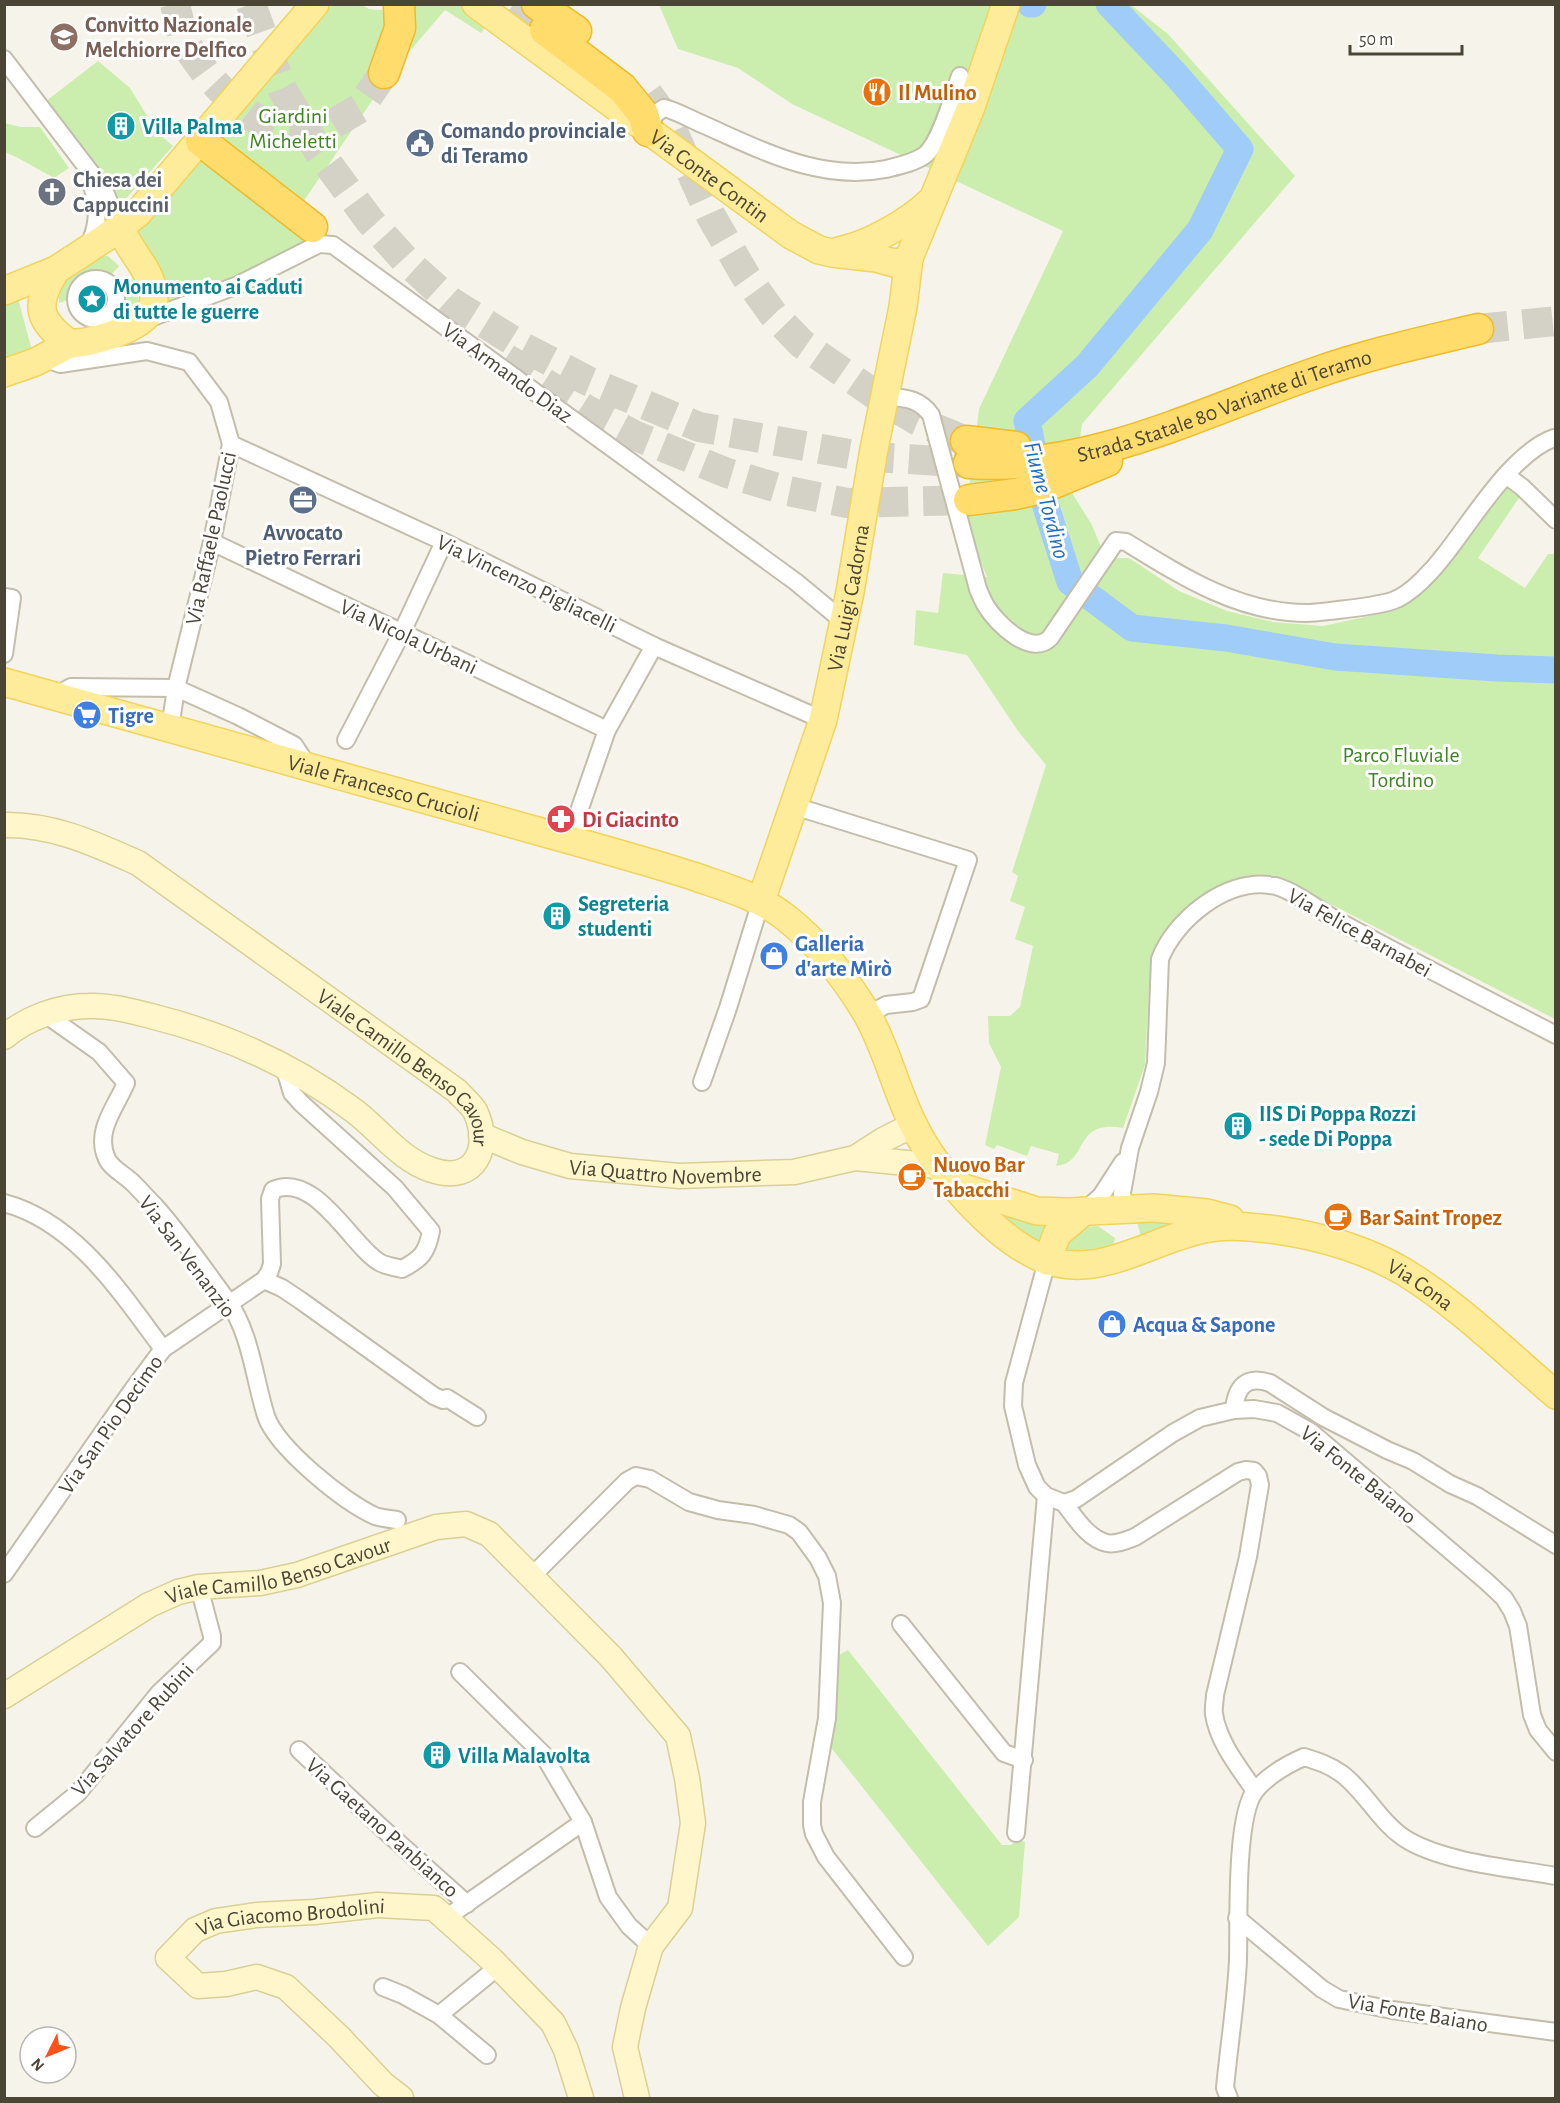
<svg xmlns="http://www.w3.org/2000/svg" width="1560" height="2103" font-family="'Alegreya Sans',sans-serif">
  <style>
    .green { fill: #cbeeae }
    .water { fill: url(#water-rules) }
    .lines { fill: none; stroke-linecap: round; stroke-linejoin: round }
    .river { stroke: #a0ccf9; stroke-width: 27 }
    .highway-tunnel { stroke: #d4d1c6; stroke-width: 30; stroke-dasharray: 30 15; stroke-linecap: butt }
    .street-casing { stroke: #c3bdab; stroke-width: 20 }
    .secondary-casing { stroke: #dbcf95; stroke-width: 27 }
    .primary-casing { stroke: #f1d35d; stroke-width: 30 }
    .highway-casing { stroke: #efba2b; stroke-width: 33 }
    .street { stroke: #fff; stroke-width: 16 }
    .secondary { stroke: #fff7cb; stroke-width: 24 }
    .primary { stroke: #ffec9a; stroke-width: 27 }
    .highway { stroke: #ffdc6c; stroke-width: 30 }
    .labels { text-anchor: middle; stroke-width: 6; stroke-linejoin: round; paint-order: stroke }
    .education-label { font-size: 22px; font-weight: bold; fill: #785e54; stroke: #fff; text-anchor: start }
    .food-label { font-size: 22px; font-weight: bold; fill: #c56008; stroke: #fff; text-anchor: start }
    .park-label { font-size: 22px; fill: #3e8522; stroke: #fff }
    .culture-label { font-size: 22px; font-weight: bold; fill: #0d838f; stroke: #fff; text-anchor: start }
    .service-label { font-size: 22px; font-weight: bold; fill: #4e5e75; stroke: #fff; text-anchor: start }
    .street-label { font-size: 22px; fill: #4b4536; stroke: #fff }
    .worship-label { font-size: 22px; font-weight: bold; fill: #5b616d; stroke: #fff; text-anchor: start }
    .shop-label { font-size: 22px; font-weight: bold; fill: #366cbe; stroke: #fff; text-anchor: start }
    .health-label { font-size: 22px; font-weight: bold; fill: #be3a42; stroke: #fff; text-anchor: start }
    .water-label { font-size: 24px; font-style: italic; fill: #2270c5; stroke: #fff }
  </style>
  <defs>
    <pattern id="water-rules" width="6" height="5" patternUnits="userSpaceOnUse" patternTransform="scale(1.5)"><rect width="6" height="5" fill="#a0ccf9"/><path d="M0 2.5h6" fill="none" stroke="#84a7ca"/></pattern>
  </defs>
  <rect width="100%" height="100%" fill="#f6f4ea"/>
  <g class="green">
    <polygon points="332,5 362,5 369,9 380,10 408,5 459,5 487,25 481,33 445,10 391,73 301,205 221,137 317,21"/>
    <path d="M659,5H1131L1168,34L1295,176L1082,424L1072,493L1092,525L1101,547L1114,558H1129L1179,591L1227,611L1273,622L1323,626L1397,610L1428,589L1507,485L1521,495L1478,558L1525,588L1548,554H1555V1019L1295,886L1258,876L1221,888L1194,901L1171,923L1158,943L1153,959L1149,985L1145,1065L1123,1128C1072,1119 1090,1163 1056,1166L1059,1154L1031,1146L1027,1156L997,1145L994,1149L985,1145L1001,1067L989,1043L988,1016H1010L1020,1007L1033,946L1015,939L1025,907L1010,901L1018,876L1012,872L1046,765L1018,731L967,655L914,645L916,610L938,613L943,573L987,577L977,553L966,512L979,409L1063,231L792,104L738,68L678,49Z"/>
    <polygon points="98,61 130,88 157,132 173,146 121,204 104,190 41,105"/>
    <polygon points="4,123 21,127 40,127 69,168 54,178 18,158 5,152"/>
    <polygon points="201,141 314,247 238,285 151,309 131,251 138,213"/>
    <path d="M100,256H108L119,266L112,274C91,264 68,276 68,300L59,303C58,278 82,269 100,256Z"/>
    <path d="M131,278C140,287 142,305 131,313C127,316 122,318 118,320L125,300L122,287Z"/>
    <polygon points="15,287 35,362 4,373 4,290"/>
    <polygon points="983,1197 1052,1222 1037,1246 1024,1238"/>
    <polygon points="1218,1217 1140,1242 1140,1233 1137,1222"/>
    <path d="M1098,1226L1115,1238C1113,1259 1079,1253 1064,1253L1062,1241L1080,1227Z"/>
    <polygon points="848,1650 1002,1845 1011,1845 1017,1840 1025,1842 1019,1917 988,1946 829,1745 835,1657"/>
  </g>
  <circle class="water" cx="98" cy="299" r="10"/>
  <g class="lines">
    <g class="river">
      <polyline points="1030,4 1033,4"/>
      <polyline points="1109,4 1177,76 1240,149 1200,230 1087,366 1027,421 1042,494 1070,582 1132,628 1226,638 1335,657 1497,668 1556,670"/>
    </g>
    <g class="highway-tunnel">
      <polyline points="175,4 182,34 192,54 208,76 230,99 253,117 275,127 297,130 328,127 360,108 384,73"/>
      <polyline points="251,4 282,89 319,152 370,221 407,262 451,302 521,346 588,381 699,427 860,456 969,463"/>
      <polyline points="514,4 545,30"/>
      <polyline points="648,94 669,123 711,216 745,275 773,314 802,344 883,400 918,421 966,441"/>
      <polyline points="1478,329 1556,321"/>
      <polyline points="506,358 587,410 636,436 727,473 788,491 847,503 969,500"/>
    </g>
    <g class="street-casing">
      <g id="street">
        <polyline points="4,59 104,190 120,227"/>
        <path d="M649,130L655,114L664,108C677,111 690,119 702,124C761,150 820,182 886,169C898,166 914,163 925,155C940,143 953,96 960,76"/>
        <path d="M87,249C98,228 99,212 93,189"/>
        <circle cx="96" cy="299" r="20"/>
        <polyline points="145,320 238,285 319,244 333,245 796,582 837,616 843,626"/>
        <polyline points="44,358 60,364 147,351 189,362 219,402 231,444 212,542 176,688 170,729"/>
        <path d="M885,396C904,398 919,398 931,415L978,589C980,594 983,601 986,606C997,624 1031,657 1050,638L1116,541L1126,542C1181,576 1239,613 1306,613C1317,613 1328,611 1338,610C1356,608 1375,606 1392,601C1411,595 1434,569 1446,553C1473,519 1512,453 1554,438L1556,439"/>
        <polyline points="231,444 444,542 654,646 823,720"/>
        <polyline points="1507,476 1522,487 1556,520"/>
        <polyline points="212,542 607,730"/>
        <polyline points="4,597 12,598 4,654"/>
        <polyline points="54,696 71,687 176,688 238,716 294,745 308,766"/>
        <polyline points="346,740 402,632 444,542"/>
        <polyline points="794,806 968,860 921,999 913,1002 886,1005 867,1015"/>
        <polyline points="569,840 607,730 654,646"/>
        <path d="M45,1014L99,1052L126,1083C116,1107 94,1131 107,1159C111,1168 126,1176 133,1183C141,1191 148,1199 155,1206C181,1235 204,1269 227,1300C251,1333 254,1378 266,1416C277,1448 344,1502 375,1516C381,1518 390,1519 397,1520"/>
        <polyline points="702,1082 728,1008 761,901"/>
        <path d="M4,1203C76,1222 121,1293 163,1349"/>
        <polyline points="1084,1211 1101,1196 1123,1162"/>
        <path d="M1125,1211L1122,1193L1130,1148L1149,1092L1156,1063L1160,959C1175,920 1225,879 1270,885C1290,887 1322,913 1342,923C1412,961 1484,998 1556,1035"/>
        <polyline points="1047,1261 1014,1383 1013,1406 1027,1465 1037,1487 1046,1496 1064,1503 1076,1499 1173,1433 1200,1418 1234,1410 1254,1409 1277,1413 1311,1432 1487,1582 1504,1598 1512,1611 1518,1626 1532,1715 1538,1730 1556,1752"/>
        <path d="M264,1280L269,1273L272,1264L270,1199L273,1190C315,1171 351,1245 379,1262C385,1266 395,1267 402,1269C421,1259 427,1253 431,1231L395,1188L301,1103L292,1093L284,1066"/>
        <path d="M1234,1410C1236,1387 1246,1375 1270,1383L1323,1417L1387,1450L1413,1461L1450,1484L1477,1496L1556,1545"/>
        <path d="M1064,1503C1075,1517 1088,1539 1107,1543C1116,1545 1127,1540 1135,1537L1238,1472L1246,1470L1254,1471L1258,1476L1260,1485L1248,1557L1215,1695C1215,1701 1213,1708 1214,1714C1218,1742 1240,1769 1255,1791"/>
        <polyline points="4,1574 131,1392 163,1349 264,1280 282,1288 300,1300 434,1396 443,1400 447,1398 477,1417"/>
        <polyline points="532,1576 627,1481 636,1476 650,1479 689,1502 718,1510 754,1515 789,1525 799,1532 818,1558 827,1576 832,1603 827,1718 812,1802 812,1825 814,1834 826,1857 904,1957"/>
        <polyline points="901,1624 1004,1753 1024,1760"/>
        <polyline points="460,1672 543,1754 583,1822 608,1897 629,1926 651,1946"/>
        <polyline points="299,1750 382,1828 467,1904"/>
        <polyline points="35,1828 78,1793 159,1693 212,1643 212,1636 199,1587"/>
        <polyline points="1016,1833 1046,1496"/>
        <polyline points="446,1918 583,1822"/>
        <polyline points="1237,1918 1322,1989 1339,1999 1392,2010 1556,2032"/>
        <polyline points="383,1987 403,1995 439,2015 487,2055"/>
        <polyline points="439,2015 499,1966"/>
        <path d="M1229,2098L1225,2088C1229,2045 1236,2002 1238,1960C1239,1924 1235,1817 1255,1791C1268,1775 1286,1765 1304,1757C1317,1761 1330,1765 1342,1774C1367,1793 1381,1825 1409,1841C1448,1863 1511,1868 1556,1876"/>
      </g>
    </g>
    <g class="secondary-casing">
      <g id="secondary">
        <path id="s1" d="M4,825C53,824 95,844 138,863L457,1091C462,1097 471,1104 475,1111C492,1146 476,1185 432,1170C400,1160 379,1129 353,1110C293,1065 223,1034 151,1016C131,1011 110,1005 89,1006C59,1006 27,1018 4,1037"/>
        <path id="s2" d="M481,1135L522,1152L570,1166L679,1176L794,1172L855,1158L938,1166"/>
        <polyline points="855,1158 883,1140 913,1125"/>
        <path id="s3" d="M4,1696L149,1605L178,1592L199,1587L260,1583L297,1575L436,1527L466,1524L489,1534L611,1657L678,1736L687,1778L693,1823L680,1908L651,1946L633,2008L625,2047L637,2098"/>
        <path id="s4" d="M401,2098L383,2084L339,2037L286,1987L257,1977L226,1984L198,1986L168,1958L195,1930L216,1921L256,1915L314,1912L378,1905L434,1908L492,1960L553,2023L566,2050L581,2098"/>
      </g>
    </g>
    <g class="primary-casing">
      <g id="primary">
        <path id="s5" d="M476,4L791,235L819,250L832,253L876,258L894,263L905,261L909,258L971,107L1006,4"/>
        <path d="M839,251C871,244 907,223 931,201"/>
        <path d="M56,270C34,305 37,320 70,344"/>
        <polyline points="4,291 56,270 108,236 138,213 315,4"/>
        <path d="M4,373C15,369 25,366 35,362C46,357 57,350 68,345C74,343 80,343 86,342C108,337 155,325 154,297C152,269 129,252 120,227"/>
        <path id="s6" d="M4,682C187,733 370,783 552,835C599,848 646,861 693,876C724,887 758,896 785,917C817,942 846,979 867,1014C887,1049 895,1088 913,1124C935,1170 991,1234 1037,1256C1094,1284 1149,1240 1204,1229C1228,1224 1252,1227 1277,1230C1320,1236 1368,1250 1406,1273C1459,1306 1508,1354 1556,1395"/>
        <path id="s7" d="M761,901L823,720L850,592L874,449L903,307L909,258"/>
        <polyline points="958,1186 1037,1211 1068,1212 1154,1208 1207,1213 1230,1219"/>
        <polyline points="1047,1261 1057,1234 1084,1211"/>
      </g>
    </g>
    <g class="highway-casing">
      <g id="highway">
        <polyline points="537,4 576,31"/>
        <polyline points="545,30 622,88 643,114 648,131"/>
        <polyline points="384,73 400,28 399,4"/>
        <polyline points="201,141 312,227"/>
        <polyline points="966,441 1016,447"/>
        <path id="s8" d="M969,463C1089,472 1204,411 1315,373C1368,354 1424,342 1478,329"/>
        <polyline points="969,500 1016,494 1042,488 1107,461"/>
      </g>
    </g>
    <use href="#street" class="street"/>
    <use href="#secondary" class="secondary"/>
    <use href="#primary" class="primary"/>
    <use href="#highway" class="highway"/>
  </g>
  <defs>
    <g id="school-disc" transform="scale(1.5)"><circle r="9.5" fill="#8d6e63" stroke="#fff"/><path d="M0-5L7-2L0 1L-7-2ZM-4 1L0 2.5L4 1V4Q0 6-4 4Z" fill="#fff"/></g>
    <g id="restaurant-disc" transform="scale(1.5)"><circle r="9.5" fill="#e8710a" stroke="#fff"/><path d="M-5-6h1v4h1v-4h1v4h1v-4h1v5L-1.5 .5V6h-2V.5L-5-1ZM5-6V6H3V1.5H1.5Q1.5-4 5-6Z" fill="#fff"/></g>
    <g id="building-disc" transform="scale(1.5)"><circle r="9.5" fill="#0f9aa8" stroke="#fff"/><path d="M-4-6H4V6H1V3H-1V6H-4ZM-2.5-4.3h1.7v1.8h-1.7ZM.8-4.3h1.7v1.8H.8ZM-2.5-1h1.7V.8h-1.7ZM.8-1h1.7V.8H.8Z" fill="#fff"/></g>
    <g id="civic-disc" transform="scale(1.5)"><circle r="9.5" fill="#5c6f8a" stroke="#fff"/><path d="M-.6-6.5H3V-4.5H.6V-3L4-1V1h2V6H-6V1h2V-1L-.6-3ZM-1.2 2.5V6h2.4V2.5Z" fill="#fff"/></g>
    <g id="church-disc" transform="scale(1.5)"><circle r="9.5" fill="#6b7280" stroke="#fff"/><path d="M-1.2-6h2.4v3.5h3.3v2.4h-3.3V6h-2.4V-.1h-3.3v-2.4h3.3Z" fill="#fff"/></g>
    <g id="sight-disc" transform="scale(1.5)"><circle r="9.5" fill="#0f9aa8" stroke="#fff"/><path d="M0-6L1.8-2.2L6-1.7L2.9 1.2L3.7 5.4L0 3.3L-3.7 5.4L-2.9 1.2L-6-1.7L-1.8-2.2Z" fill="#fff"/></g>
    <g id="office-disc" transform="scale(1.5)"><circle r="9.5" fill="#5c6f8a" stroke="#fff"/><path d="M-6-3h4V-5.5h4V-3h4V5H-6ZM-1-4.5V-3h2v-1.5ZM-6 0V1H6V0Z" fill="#fff"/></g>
    <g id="supermarket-disc" transform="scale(1.5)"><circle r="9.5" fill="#3f7fe0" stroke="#fff"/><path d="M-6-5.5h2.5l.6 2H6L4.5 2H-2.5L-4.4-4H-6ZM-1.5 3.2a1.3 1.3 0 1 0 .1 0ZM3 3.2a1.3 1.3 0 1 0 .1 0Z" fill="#fff"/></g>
    <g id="pharmacy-disc" transform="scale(1.5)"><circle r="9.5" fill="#e0444e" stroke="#fff"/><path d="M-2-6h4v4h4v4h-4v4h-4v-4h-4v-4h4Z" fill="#fff"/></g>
    <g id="shop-disc" transform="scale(1.5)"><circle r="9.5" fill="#3f7fe0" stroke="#fff"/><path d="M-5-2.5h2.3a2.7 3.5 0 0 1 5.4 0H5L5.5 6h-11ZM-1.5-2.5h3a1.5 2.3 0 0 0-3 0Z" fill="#fff"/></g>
    <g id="cafe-disc" transform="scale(1.5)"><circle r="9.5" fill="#e8710a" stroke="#fff"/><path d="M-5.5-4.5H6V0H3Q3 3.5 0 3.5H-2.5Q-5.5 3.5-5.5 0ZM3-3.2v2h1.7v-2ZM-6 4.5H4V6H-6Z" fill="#fff"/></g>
  </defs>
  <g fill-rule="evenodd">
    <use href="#school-disc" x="64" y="37"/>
    <use href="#restaurant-disc" x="877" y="92"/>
    <use href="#building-disc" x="121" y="126"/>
    <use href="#civic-disc" x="420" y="143"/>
    <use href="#church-disc" x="52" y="192"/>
    <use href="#sight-disc" x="92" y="299"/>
    <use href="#office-disc" x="303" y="500"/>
    <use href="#supermarket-disc" x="87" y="715"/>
    <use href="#pharmacy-disc" x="561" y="819"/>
    <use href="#building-disc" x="557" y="916"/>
    <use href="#shop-disc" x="774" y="956"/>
    <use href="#building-disc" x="1238" y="1126"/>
    <use href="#cafe-disc" x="912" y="1177"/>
    <use href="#cafe-disc" x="1338" y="1217"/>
    <use href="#shop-disc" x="1112" y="1324"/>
    <use href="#building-disc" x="437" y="1755"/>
  </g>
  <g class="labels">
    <g class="education-label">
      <text x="85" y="32">Convitto Nazionale<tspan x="85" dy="25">Melchiorre Delfico</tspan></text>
    </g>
    <g class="food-label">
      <text x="898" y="100">Il Mulino</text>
      <text x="933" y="1172">Nuovo Bar<tspan x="933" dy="25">Tabacchi</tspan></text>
      <text x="1359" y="1225">Bar Saint Tropez</text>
    </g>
    <g class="park-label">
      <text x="293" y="123">Giardini<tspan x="293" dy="25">Micheletti</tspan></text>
      <text x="1401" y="762">Parco Fluviale<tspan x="1401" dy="25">Tordino</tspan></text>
    </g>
    <g class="culture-label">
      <text x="142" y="134">Villa Palma</text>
      <text x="113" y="294">Monumento ai Caduti<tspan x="113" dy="25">di tutte le guerre</tspan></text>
      <text x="578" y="911">Segreteria<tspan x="578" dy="25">studenti</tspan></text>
      <text x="1259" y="1121">IIS Di Poppa Rozzi<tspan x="1259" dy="25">- sede Di Poppa</tspan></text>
      <text x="458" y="1763">Villa Malavolta</text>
    </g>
    <g class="service-label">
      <text x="441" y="138">Comando provinciale<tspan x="441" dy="25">di Teramo</tspan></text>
      <text x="303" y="540" text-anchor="middle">Avvocato<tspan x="303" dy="25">Pietro Ferrari</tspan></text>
    </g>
    <g class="street-label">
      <text dy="8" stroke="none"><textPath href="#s5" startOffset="290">Via Conte Contin</textPath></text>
      <text transform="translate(508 372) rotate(36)" y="8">Via Armando Diaz</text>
      <text dy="8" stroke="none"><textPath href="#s8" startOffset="264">Strada Statale 80 Variante di Teramo</textPath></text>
      <text transform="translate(210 538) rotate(-78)" y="8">Via Raffaele Paolucci</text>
      <text transform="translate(527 583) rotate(26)" y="8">Via Vincenzo Pigliacelli</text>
      <text dy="8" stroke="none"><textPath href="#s7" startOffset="316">Via Luigi Cadorna</textPath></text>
      <text transform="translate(409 636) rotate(25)" y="8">Via Nicola Urbani</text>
      <text dy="8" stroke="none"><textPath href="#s6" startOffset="394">Viale Francesco Crucioli</textPath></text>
      <text transform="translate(1360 932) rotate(29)" y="8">Via Felice Barnabei</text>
      <text dy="8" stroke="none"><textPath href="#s1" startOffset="480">Viale Camillo Benso Cavour</textPath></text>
      <text dy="8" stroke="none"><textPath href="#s2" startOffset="190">Via Quattro Novembre</textPath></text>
      <text transform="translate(188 1256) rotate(53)" y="8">Via San Venanzio</text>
      <text dy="8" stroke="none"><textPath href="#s6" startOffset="1650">Via Cona</textPath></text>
      <text transform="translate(110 1424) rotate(-55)" y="8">Via San Pio Decimo</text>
      <text transform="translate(1359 1474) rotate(39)" y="8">Via Fonte Baiano</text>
      <text dy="8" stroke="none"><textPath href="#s3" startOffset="306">Viale Camillo Benso Cavour</textPath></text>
      <text transform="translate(132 1729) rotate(-48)" y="8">Via Salvatore Rubini</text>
      <text transform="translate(383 1827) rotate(42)" y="8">Via Gaetano Panbianco</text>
      <text dy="8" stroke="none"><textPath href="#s4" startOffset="428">Via Giacomo Brodolini</textPath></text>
      <text transform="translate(1418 2012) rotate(10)" y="8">Via Fonte Baiano</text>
    </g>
    <g class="worship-label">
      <text x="73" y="187">Chiesa dei<tspan x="73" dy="25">Cappuccini</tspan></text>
    </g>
    <g class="shop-label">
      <text x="108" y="723">Tigre</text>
      <text x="795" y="951">Galleria<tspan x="795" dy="25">d'arte Mirò</tspan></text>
      <text x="1133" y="1332">Acqua &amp; Sapone</text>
    </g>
    <g class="health-label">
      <text x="582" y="827">Di Giacinto</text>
    </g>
    <g class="water-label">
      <text transform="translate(1047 500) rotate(75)" y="8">Fiume Tordino</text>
    </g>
  </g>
  <rect width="1560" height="2103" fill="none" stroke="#4b4536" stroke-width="12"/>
  <g transform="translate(48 2055) rotate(227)"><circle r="28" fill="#ffffff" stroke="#b7b5af" stroke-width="1.5"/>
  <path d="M0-4.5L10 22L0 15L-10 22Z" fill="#ff5118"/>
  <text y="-9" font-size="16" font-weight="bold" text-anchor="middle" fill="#4b4536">N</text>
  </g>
  <path d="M1350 45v9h112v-9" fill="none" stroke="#4b4536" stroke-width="3"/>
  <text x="1359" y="45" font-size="18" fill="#4b4536" stroke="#ffffff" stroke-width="4.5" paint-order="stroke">50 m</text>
</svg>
